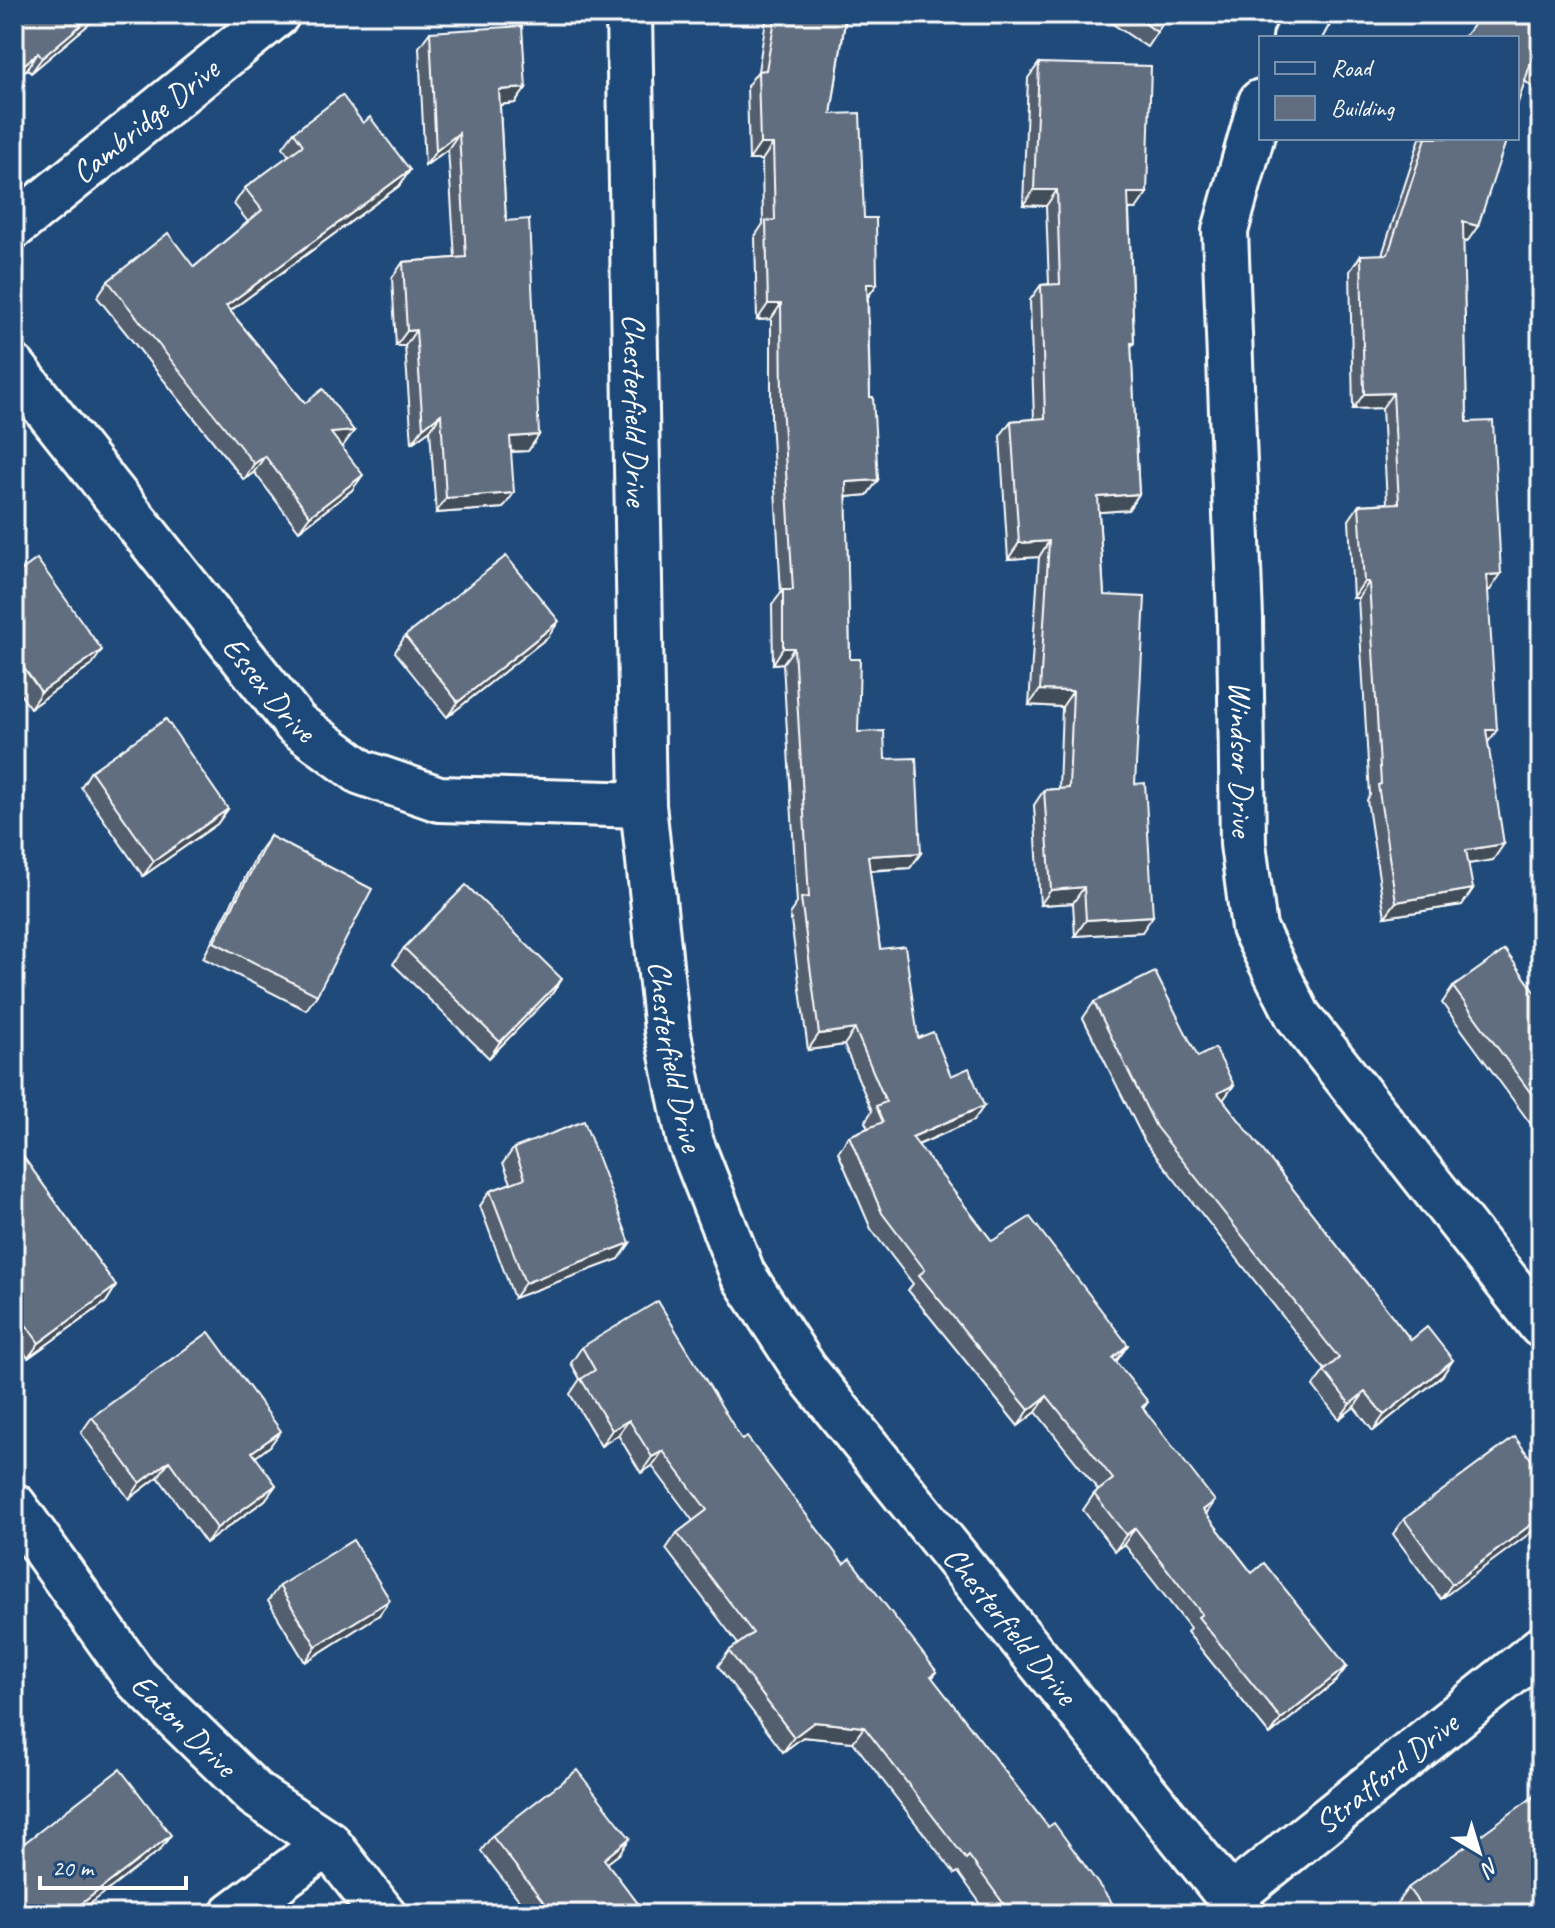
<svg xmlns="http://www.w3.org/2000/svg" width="1555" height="1928" font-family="Caveat,sans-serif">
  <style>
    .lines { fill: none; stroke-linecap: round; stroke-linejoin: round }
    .minor-casing { stroke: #fff; stroke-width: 50 }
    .minor { stroke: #1f4a7a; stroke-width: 44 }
    .wall { fill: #535f6e; stroke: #fff; stroke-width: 2 }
    .shaded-wall { fill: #434d5a; stroke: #fff; stroke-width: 2 }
    .building { fill: #606e80; stroke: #fff; stroke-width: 2 }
    .labels { text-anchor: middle; stroke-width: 8; stroke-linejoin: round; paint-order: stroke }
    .street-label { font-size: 32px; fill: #fff; stroke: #1f4a7a }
  </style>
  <rect width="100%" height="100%" fill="#1f4a7a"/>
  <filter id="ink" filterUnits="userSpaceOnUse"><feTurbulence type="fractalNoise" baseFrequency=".0125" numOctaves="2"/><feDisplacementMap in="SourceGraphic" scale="16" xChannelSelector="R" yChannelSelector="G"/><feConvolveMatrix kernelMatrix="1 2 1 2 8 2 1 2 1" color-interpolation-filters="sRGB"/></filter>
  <g filter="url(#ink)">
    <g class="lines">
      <g class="minor-casing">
        <g id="minor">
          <path id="s1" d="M629,14L643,805L667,1030L689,1138L743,1275L805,1370L1243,1914"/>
          <polyline points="1296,38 1309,14"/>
          <path id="s2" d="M1261,102L1225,231L1240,618L1243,844L1254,928L1298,1016L1541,1325"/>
          <path id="s3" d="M14,226L277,14"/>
          <path id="s4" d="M14,368L296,724L361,772L439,799L643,805"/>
          <path id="s5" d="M14,1506L136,1678L256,1795L328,1843L383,1914"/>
          <path id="s6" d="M1230,1898L1541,1649"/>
          <polyline points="233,1914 328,1843"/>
        </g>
      </g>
      <use href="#minor" class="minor"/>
    </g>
    <g class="wall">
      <polygon points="14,14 101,14 31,73 27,69 14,79"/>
      <polygon points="767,14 867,14 864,18 846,15 831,114 864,218 877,284 868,297 870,397 878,480 867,495 846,497 850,659 858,732 885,759 921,853 910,868 870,871 880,949 918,1038 951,1076 984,1106 973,1121 918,1145 992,1241 1128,1345 1116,1362 1148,1402 1143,1409 1206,1514 1252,1573 1347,1666 1336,1681 1270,1735 1187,1632 1190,1628 1124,1544 1115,1551 1083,1510 1094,1494 1098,1490 1036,1412 1018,1426 908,1290 913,1284 871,1229 838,1152 849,1136 868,1128 865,1122 872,1111 844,1045 808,1050 790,913 797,903 783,663 773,664 772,605 781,593 771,418 771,319 757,320 755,236 763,224 762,160 749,160 747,86 758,71"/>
      <polygon points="1098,14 1169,14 1147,47"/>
      <polygon points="1541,14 1541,94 1525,81"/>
      <polygon points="430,32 526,88 515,103 500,105 506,221 539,435 528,451 511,452 503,508 436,513 430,430 412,443 405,346 396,346 392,278 403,262 455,258 448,149 425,166 419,47"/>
      <polygon points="1039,63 1136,209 1129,209 1134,343 1131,347 1139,494 1128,510 1099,512 1104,595 1135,784 1142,932 1075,936 1073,903 1040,905 1034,805 1044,790 1059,789 1062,707 1029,705 1039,557 1008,559 1000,436 1011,421 1034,419 1030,300 1041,285 1049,284 1046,206 1023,205 1028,78"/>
      <polygon points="363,123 410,170 399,186 230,311 305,403 343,446 341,447 352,490 299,531 254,472 244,480 97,297 108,281 194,267 248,222 234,204 245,188 289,156 283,147 294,132"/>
      <polygon points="1420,138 1507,138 1467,242 1463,241 1467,422 1490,590 1488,590 1488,743 1493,860 1468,864 1462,905 1385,917 1367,800 1370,795 1358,598 1353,598 1349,520 1359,505 1387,503 1382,408 1353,409 1350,271 1361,255 1382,255"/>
      <polygon points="14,565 91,666 30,708 14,685"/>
      <polygon points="405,636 548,637 447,717 395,652"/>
      <polygon points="91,771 228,809 217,824 143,876 81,787"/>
      <polygon points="270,836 317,995 306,1010 203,958 259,851"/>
      <polygon points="404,948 562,979 551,995 489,1058 393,964"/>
      <polygon points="1453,987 1541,1000 1541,1159 1531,1145 1538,1134 1442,1003"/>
      <polygon points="1094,1002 1198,1057 1234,1085 1223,1100 1411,1340 1453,1360 1442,1376 1373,1431 1354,1407 1339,1419 1313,1386 1325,1370 1145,1142 1083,1018"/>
      <polygon points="14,1144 116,1286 106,1302 28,1358 14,1339"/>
      <polygon points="514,1148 630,1243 619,1259 514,1298 480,1206 490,1191 511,1183 503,1163"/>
      <polygon points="582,1347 742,1440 844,1564 937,1672 932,1678 1048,1827 1120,1914 988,1914 958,1872 955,1874 853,1742 803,1737 783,1752 718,1666 729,1651 738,1644 666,1549 677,1533 693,1521 652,1466 641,1473 618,1435 601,1446 570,1394 580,1379 571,1363"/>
      <polygon points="92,1417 270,1446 255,1457 276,1485 265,1500 206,1543 158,1477 129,1499 81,1433"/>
      <polygon points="1541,1473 1441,1599 1393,1534 1404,1519"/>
      <polygon points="279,1586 379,1615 305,1662 268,1601"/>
      <polygon points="492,1836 630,1838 619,1854 607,1863 646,1914 530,1914 481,1851"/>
      <polygon points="1408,1888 1541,1914 1404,1914 1397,1903"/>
    </g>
    <g class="shaded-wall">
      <polygon points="94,14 101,14 31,73 42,58"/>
      <polygon points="838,14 867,14 864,18"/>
      <polygon points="38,53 27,69 14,79 14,73"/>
      <polygon points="526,88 515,103 488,106 499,90"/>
      <polygon points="459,133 448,149 425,166 436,151"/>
      <polygon points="760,144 773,144 762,160 749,160"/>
      <polygon points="410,170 399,186 215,322 226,306"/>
      <polygon points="1034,190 1057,190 1046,206 1023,205"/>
      <polygon points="1128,193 1147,193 1136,209 1117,208"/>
      <polygon points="1463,222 1478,226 1467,242 1452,237"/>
      <polygon points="867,284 877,284 866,299"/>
      <polygon points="768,304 781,304 771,319 757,320"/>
      <polygon points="416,330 405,346 396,346 407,331"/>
      <polygon points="1393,393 1382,408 1353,409 1364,394"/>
      <polygon points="441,414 430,430 412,443 423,428"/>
      <polygon points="354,431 343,446 320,449 331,433"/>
      <polygon points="539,435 528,451 499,452 510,437"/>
      <polygon points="265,456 254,472 244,480 254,464"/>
      <polygon points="363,475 352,490 299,531 310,516"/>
      <polygon points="878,480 867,495 835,498 846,482"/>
      <polygon points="514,493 503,508 436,513 446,498"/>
      <polygon points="1139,494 1128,510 1088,513 1098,497"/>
      <polygon points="1049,541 1039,557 1008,559 1019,543"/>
      <polygon points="1501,574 1490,590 1476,591 1487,575"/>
      <polygon points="1364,582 1369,582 1358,598 1353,598"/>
      <polygon points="559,621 548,637 447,717 458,702"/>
      <polygon points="783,648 794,648 783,663 773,664"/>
      <polygon points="102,650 91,666 30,708 41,692"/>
      <polygon points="1040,690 1073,691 1062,707 1029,705"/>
      <polygon points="1486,730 1497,730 1486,745"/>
      <polygon points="228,809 217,824 143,876 154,861"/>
      <polygon points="1504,844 1493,860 1455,866 1466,850"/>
      <polygon points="921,853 910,868 857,871 868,856"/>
      <polygon points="1084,887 1073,903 1040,905 1051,890"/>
      <polygon points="1473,889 1462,905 1385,917 1396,902"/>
      <polygon points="1153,916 1142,932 1075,936 1086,920"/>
      <polygon points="562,979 551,995 489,1058 500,1042"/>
      <polygon points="855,1029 844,1045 808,1050 819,1034"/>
      <polygon points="1234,1085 1223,1100 1218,1093"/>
      <polygon points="984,1106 973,1121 901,1152 912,1137"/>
      <polygon points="630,1243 619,1259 514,1298 525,1283"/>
      <polygon points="116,1286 106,1302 28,1358 39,1343"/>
      <polygon points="1128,1345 1117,1360 1102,1373 1113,1358"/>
      <polygon points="1453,1360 1442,1376 1373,1431 1384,1415"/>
      <polygon points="1365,1392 1354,1407 1339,1419 1350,1404"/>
      <polygon points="1047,1396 1036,1412 1018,1426 1029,1410"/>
      <polygon points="629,1420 618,1435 601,1446 612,1430"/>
      <polygon points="281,1431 270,1446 241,1468 252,1452"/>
      <polygon points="663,1451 652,1466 641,1473 652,1457"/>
      <polygon points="169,1461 158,1477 129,1499 140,1483"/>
      <polygon points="276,1485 265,1500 206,1543 217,1528"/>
      <polygon points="1215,1501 1204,1517 1203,1510"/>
      <polygon points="1541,1517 1541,1525 1441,1599 1452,1584"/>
      <polygon points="1135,1528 1124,1544 1115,1551 1126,1535"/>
      <polygon points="390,1600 379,1615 305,1662 316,1646"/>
      <polygon points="1347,1666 1336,1681 1270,1735 1281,1719"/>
      <polygon points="814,1722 864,1727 853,1742 803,1737 783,1752 794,1737"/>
      <polygon points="171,1835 160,1850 77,1914 68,1914"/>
      <polygon points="630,1838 619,1854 593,1874 604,1859"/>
    </g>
    <g class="building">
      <polygon points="14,14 94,14 42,58 38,53 14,73"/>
      <polygon points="776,14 846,14 831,114 860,113 864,218 876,218 877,284 867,284 870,397 873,397 878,480 846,482 850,659 860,659 858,732 884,731 885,759 916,758 921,853 868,856 880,949 905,946 918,1038 933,1032 951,1076 969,1068 984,1106 912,1137 992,1241 1030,1217 1128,1345 1113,1358 1148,1402 1142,1407 1215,1501 1203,1510 1252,1573 1264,1563 1347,1666 1281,1719 1198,1617 1202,1614 1135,1528 1126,1535 1094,1494 1113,1479 1047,1396 1029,1410 919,1275 925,1270 882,1213 849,1136 883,1122 876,1106 886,1102 855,1029 819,1034 801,898 809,897 794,648 783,648 783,590 793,590 782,403 781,304 768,304 766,221 775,220 773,144 760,144 758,71 766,70"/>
      <polygon points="1132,14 1169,14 1157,32"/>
      <polygon points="1482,14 1541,14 1541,70 1531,62 1517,106 1517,38 1463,38"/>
      <polygon points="522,26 526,88 499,90 506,221 529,219 539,435 510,437 514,493 446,498 441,414 423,428 416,330 407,331 403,262 466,257 459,133 436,151 430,32"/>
      <polygon points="1039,63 1151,66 1147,193 1128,193 1134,343 1131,343 1139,494 1098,497 1104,595 1145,597 1135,784 1145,783 1153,916 1086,920 1084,887 1051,890 1044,790 1069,788 1073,691 1040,690 1049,541 1019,543 1011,421 1045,418 1041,285 1060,284 1057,190 1034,190"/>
      <polygon points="342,95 363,123 370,117 410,170 226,306 305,403 323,389 354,431 331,433 363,475 310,516 265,456 254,464 108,281 168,233 194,267 262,210 245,188 303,145 294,132"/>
      <polygon points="1426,138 1507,138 1478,226 1463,222 1467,422 1493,421 1501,574 1487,575 1497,730 1486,730 1504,844 1466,850 1473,889 1396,902 1378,785 1381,784 1369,582 1364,582 1359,505 1399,503 1393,393 1364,394 1361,255 1388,254"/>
      <polygon points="506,556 559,621 458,702 405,636"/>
      <polygon points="37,559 102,650 41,692 14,654 14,565 19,572"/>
      <polygon points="166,719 228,809 154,861 91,771"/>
      <polygon points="270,836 372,889 317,995 214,942"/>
      <polygon points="466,885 562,979 500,1042 404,948"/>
      <polygon points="1505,950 1541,1000 1541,1107 1453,987"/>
      <polygon points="1155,972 1198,1057 1215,1048 1234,1085 1218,1093 1411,1340 1427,1327 1453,1360 1384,1415 1365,1392 1350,1404 1324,1371 1339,1358 1156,1127 1094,1002"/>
      <polygon points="584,1121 630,1243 525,1283 490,1191 525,1178 514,1148"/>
      <polygon points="14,1144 116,1286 39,1343 14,1308 14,1270 23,1264 14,1252"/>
      <polygon points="658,1301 742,1440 747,1437 844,1564 850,1559 937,1672 931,1676 1048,1827 1054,1823 1120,1914 1011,1914 969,1856 966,1859 864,1727 814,1722 794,1737 729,1651 753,1633 677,1533 707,1510 663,1451 652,1457 629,1420 612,1430 581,1379 595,1370 582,1347"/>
      <polygon points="209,1332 281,1431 252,1452 276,1485 217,1528 169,1461 140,1483 92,1417"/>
      <polygon points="1515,1437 1541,1473 1541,1517 1452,1584 1404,1519"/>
      <polygon points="353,1540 390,1600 316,1646 279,1586"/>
      <polygon points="120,1769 171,1835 68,1914 63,1914 62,1912 59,1914 14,1914 14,1851"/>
      <polygon points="577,1770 630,1838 604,1859 646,1914 553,1914 492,1836"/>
      <polygon points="1541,1791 1541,1914 1427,1914 1408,1888"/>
    </g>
  </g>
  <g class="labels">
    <g class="street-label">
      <text dy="11" stroke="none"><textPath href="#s3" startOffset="168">Cambridge Drive</textPath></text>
      <text dy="11" stroke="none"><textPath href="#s1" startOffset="396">Chesterfield Drive</textPath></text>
      <text dy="11" stroke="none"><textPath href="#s4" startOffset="410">Essex Drive</textPath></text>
      <text dy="11" stroke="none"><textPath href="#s2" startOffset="662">Windsor Drive</textPath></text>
      <text dy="11" stroke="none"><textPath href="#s1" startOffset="1044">Chesterfield Drive</textPath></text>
      <text dy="11" stroke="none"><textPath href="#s1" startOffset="1716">Chesterfield Drive</textPath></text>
      <text dy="11" stroke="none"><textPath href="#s5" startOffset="278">Eaton Drive</textPath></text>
      <text dy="11" stroke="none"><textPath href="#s6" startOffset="200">Stratford Drive</textPath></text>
    </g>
  </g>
  <rect width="1555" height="1928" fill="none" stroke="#1f4a7a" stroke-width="48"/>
  <rect x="24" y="24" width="1507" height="1880" fill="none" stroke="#fff" stroke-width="3" filter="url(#ink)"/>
  <rect x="1259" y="36" width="260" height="104" fill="#1f4a7a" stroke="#7992af" stroke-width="2"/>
  <rect x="1275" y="62" width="40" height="12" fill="#1f4a7a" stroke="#7992af" stroke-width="2"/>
  <text x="1331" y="76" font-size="24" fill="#ffffff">Road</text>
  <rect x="1275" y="96" width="40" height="24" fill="#606e80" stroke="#7992af" stroke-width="2"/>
  <text x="1331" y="116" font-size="24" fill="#ffffff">Building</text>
  <g transform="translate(1479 1852) rotate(142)" stroke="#1f4a7a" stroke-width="6" paint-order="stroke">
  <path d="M0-6L14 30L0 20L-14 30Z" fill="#ffffff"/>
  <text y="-12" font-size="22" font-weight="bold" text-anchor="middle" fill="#ffffff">N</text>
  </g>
  <path d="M40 1876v12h146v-12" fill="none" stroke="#ffffff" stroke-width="4"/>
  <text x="52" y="1876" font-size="24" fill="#ffffff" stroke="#1f4a7a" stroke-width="6" paint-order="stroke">20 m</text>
</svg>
